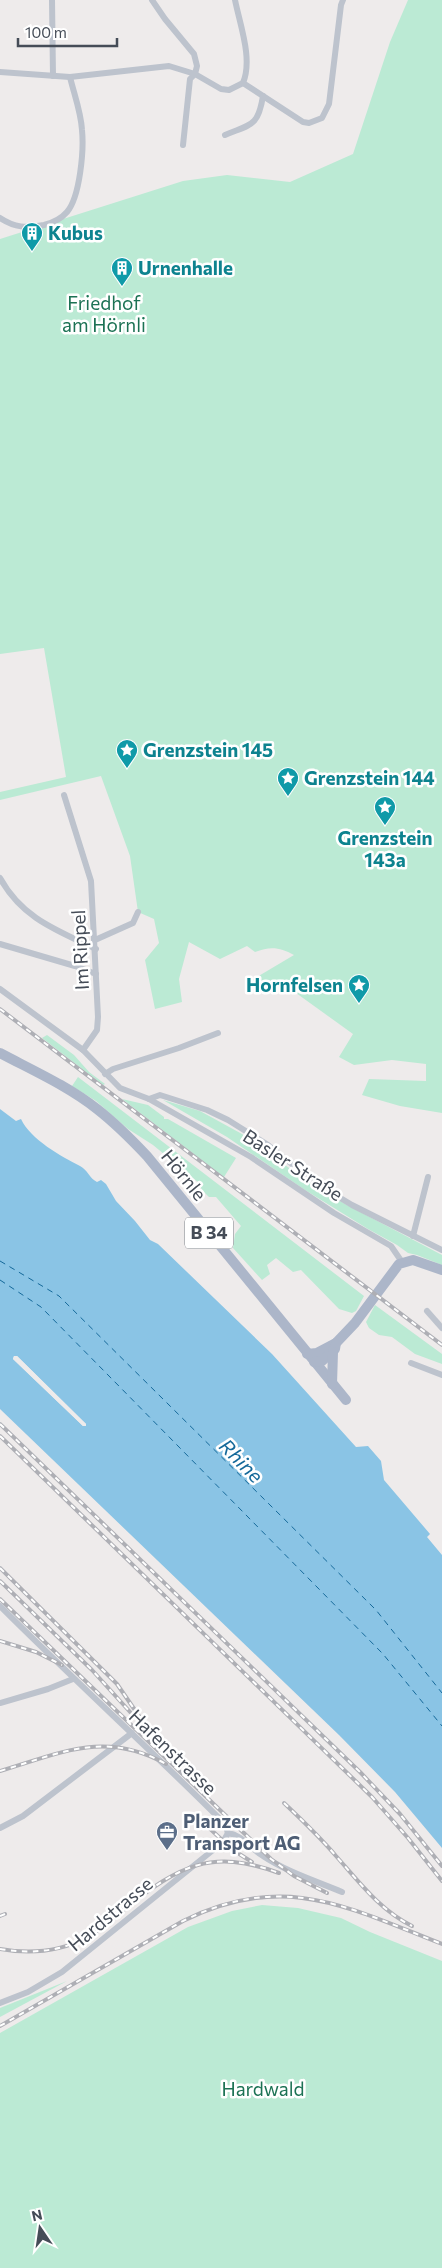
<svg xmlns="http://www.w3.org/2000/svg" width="442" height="2268" font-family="Commissioner,sans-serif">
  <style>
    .green { fill: #bbead4 }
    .water { fill: #8ac4e5; fill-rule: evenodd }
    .pier { fill: #eeebeb }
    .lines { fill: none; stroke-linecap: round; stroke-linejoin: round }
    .ferry { stroke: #15699a; stroke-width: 1; stroke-dasharray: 6 5; stroke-linecap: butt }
    .minor { stroke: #bdc3cd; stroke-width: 6 }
    .primary { stroke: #acb6c9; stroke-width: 10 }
    .rail-casing { stroke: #aeafb5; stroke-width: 4 }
    .rail { stroke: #fff; stroke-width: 2; stroke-dasharray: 5.5; stroke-linecap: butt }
    .labels { text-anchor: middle; stroke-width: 5; stroke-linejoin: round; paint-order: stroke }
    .shield { fill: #fff; stroke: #7d8289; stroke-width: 1 }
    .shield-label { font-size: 18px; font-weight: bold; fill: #454c57 }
    .culture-label { font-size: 19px; font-weight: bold; fill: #0d838f; stroke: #fff; text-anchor: start }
    .park-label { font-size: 19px; fill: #1c7254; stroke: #fff }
    .street-label { font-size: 19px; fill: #454c57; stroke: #fff }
    .service-label { font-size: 19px; font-weight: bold; fill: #4e5e75; stroke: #fff; text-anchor: start }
    .water-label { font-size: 20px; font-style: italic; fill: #15699a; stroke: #fff }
  </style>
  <rect width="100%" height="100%" fill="#eeebeb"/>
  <g class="green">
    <path d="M408,0H442V1113L400,1106L362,1095L369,1079L426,1081V1064L392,1060L354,1065L339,1057L353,1034L278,980L262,984H245L294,955C280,947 270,946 255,952L247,946L220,959L189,942L179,979L182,1002L155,1009L145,960L159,943L154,919L138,912L130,856L101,776L0,800V792L66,777L44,648L0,654V239L183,181L227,175L290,182L353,154L390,42Z"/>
    <polygon points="47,1035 74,1055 89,1072 105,1084 103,1085 42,1038"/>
    <polygon points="78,1077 364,1296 356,1311 352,1313 339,1309 301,1270 293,1272 276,1258 267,1265 270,1274 262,1280 233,1248 235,1234 241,1226 216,1197 209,1197 202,1190 199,1183 153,1145 128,1129 96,1101 72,1086"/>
    <polygon points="122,1099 148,1105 164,1117 164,1119 168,1119 236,1158 224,1177"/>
    <polygon points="163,1100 200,1111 242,1134 310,1183 345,1204 442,1255 442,1265 417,1255 408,1253 397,1245 368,1229 305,1190 227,1137"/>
    <polygon points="375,1305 442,1354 442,1364 415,1354 392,1337 379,1335 369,1328 366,1322"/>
    <polygon points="262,1905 298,1908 341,1918 370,1932 442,1961 442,2268 0,2268 0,2033 188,1927 232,1911"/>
    <polygon points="67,1981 0,2017 0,2008"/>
  </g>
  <path class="water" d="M0,1109L16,1121L21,1119C31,1140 61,1156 80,1166C88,1170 89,1178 97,1182L101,1180L106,1184L116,1201L135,1221L150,1240L158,1244L272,1354L356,1447L368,1446L381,1461L384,1480L430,1534L427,1537L442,1555V1848L395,1792L339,1735L0,1409ZM14,1356H17L86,1424V1426H83L13,1359Z"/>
  <polygon class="pier" points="14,1356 17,1356 86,1424 86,1426 83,1426 13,1359"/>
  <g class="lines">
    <g class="ferry">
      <polyline points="0,1261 59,1296 376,1610 442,1693"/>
      <polyline points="0,1280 41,1307 383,1654 442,1726"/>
    </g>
    <g class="minor">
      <polyline points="52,0 53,76"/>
      <polyline points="152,0 165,19 194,54 197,66 195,74 190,79 183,145"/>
      <path d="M235,0C240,25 253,59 243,83"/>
      <polyline points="0,72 70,77 169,66 195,74 221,89 229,90 243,83"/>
      <polyline points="243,83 303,122 309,123 322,118 329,104 341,5 343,0"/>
      <path d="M225,135C251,124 258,127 263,96"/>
      <path d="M0,218C15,228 26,228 44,225C52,223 61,219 67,212C80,197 84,150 82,130C81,112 74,94 70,77"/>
      <polyline points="64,795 91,881 98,1017 97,1030 83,1050"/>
      <path d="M0,878C22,918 56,930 96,949"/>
      <polyline points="95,940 133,923 138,912"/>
      <polyline points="0,944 75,966 96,974"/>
      <polyline points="0,989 83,1050 120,1088 149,1099 251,1157 334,1213 391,1246 402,1262"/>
      <polyline points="105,1074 113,1069 179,1048 218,1033"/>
      <polyline points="149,1099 160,1095 207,1110 228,1120 268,1145 317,1184 352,1205 442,1250"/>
      <polyline points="413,1236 428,1177"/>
      <polyline points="427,1311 442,1328"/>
      <polyline points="411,1363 442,1375"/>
      <path d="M0,1606C74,1680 151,1750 225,1824L228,1833"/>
      <polyline points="0,1703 48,1689 73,1679"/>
      <polyline points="0,1828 23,1816 132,1733"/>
      <path d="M228,1833C242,1835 251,1849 263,1856C287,1872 316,1881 342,1892"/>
      <polyline points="0,2003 28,1992 62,1972 223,1842 228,1833"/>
    </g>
    <g class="primary">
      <path d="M0,1053C32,1070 68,1086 97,1109C115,1123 131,1139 147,1156L346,1400"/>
      <polyline points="307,1354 317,1353 336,1343"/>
      <polyline points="314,1362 322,1361 335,1349 336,1343 355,1323 399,1264 413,1260 442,1270"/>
      <polyline points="332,1384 333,1352"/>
    </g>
    <g class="rail-casing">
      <g id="rail">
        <polyline points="0,1009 442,1345"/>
        <polyline points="0,1424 360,1772 400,1814 442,1866"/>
        <polyline points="0,1436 372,1797 408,1838 442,1881"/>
        <polyline points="0,1568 117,1684 161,1748"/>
        <polyline points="0,1581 92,1670 131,1713"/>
        <polyline points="0,1599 271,1859 294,1876 327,1893"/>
        <polyline points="0,1641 36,1652 62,1665"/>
        <path d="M0,1771C61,1753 105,1730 166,1764"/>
        <path d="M284,1803C302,1820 320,1837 336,1856C360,1883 380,1910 412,1926"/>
        <polyline points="207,1826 233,1850 252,1862"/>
        <polyline points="0,1916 5,1914"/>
        <path d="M0,1949C29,1954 59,1952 86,1938C100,1930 113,1919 126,1908C179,1866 211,1848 279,1873"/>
        <path d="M0,2026L183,1921C284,1871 347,1907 442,1944"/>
      </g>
    </g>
    <use href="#rail" class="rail"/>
  </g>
  <defs>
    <g id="building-pin" transform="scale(1.125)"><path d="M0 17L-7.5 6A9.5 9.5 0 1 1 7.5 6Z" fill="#0f9aa8" stroke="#fff"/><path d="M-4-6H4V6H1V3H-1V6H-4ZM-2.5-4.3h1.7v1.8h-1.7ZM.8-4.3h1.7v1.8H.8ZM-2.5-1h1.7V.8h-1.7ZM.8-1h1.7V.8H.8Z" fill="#fff"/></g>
    <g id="sight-pin" transform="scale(1.125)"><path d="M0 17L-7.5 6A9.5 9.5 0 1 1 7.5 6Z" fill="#0f9aa8" stroke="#fff"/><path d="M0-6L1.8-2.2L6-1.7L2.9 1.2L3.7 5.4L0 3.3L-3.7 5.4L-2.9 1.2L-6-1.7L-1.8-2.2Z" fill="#fff"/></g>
    <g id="office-pin" transform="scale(1.125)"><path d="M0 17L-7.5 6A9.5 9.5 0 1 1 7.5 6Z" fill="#5c6f8a" stroke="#fff"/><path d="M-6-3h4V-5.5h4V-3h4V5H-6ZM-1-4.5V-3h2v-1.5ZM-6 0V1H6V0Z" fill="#fff"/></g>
  </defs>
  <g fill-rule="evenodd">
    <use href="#building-pin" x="32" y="233"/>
    <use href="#building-pin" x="122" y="268"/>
    <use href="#sight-pin" x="127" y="750"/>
    <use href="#sight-pin" x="288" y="778"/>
    <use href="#sight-pin" x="385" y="807"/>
    <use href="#sight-pin" x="359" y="985"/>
    <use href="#office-pin" x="167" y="1832"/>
  </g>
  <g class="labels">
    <rect class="shield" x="185" y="1217.5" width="48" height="31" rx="4"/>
    <g class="shield-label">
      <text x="209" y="1239">B 34</text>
    </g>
    <g class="culture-label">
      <text x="48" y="240">Kubus</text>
      <text x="138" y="275">Urnenhalle</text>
      <text x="143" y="757">Grenzstein 145</text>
      <text x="304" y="785">Grenzstein 144</text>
      <text x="385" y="845" text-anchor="middle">Grenzstein<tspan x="385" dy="22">143a</tspan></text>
      <text x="343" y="992" text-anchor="end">Hornfelsen</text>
    </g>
    <g class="park-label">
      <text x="104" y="310">Friedhof<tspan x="104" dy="22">am Hörnli</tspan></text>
      <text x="263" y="2096">Hardwald</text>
    </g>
    <g class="street-label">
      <text transform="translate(80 950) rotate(-93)" y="7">Im Rippel</text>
      <text transform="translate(293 1165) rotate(33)" y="7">Basler Straße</text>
      <text transform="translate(184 1175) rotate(51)" y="7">Hörnle</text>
      <text transform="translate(173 1752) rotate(44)" y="7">Hafenstrasse</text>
      <text transform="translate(110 1914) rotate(-40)" y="7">Hardstrasse</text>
    </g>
    <g class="service-label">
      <text x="183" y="1828">Planzer<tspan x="183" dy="22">Transport AG</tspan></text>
    </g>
    <g class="water-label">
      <text transform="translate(241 1461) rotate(45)" y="7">Rhine</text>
    </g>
  </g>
  <g transform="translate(40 2228) rotate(347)" stroke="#ffffff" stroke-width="4" paint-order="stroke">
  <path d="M0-4L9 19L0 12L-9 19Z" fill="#454c57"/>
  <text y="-8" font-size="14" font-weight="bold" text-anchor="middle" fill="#454c57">N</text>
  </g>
  <path d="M18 38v8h99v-8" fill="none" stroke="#454c57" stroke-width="2.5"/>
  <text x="25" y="38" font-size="15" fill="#454c57" stroke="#ffffff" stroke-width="4" paint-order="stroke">100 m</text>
</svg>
